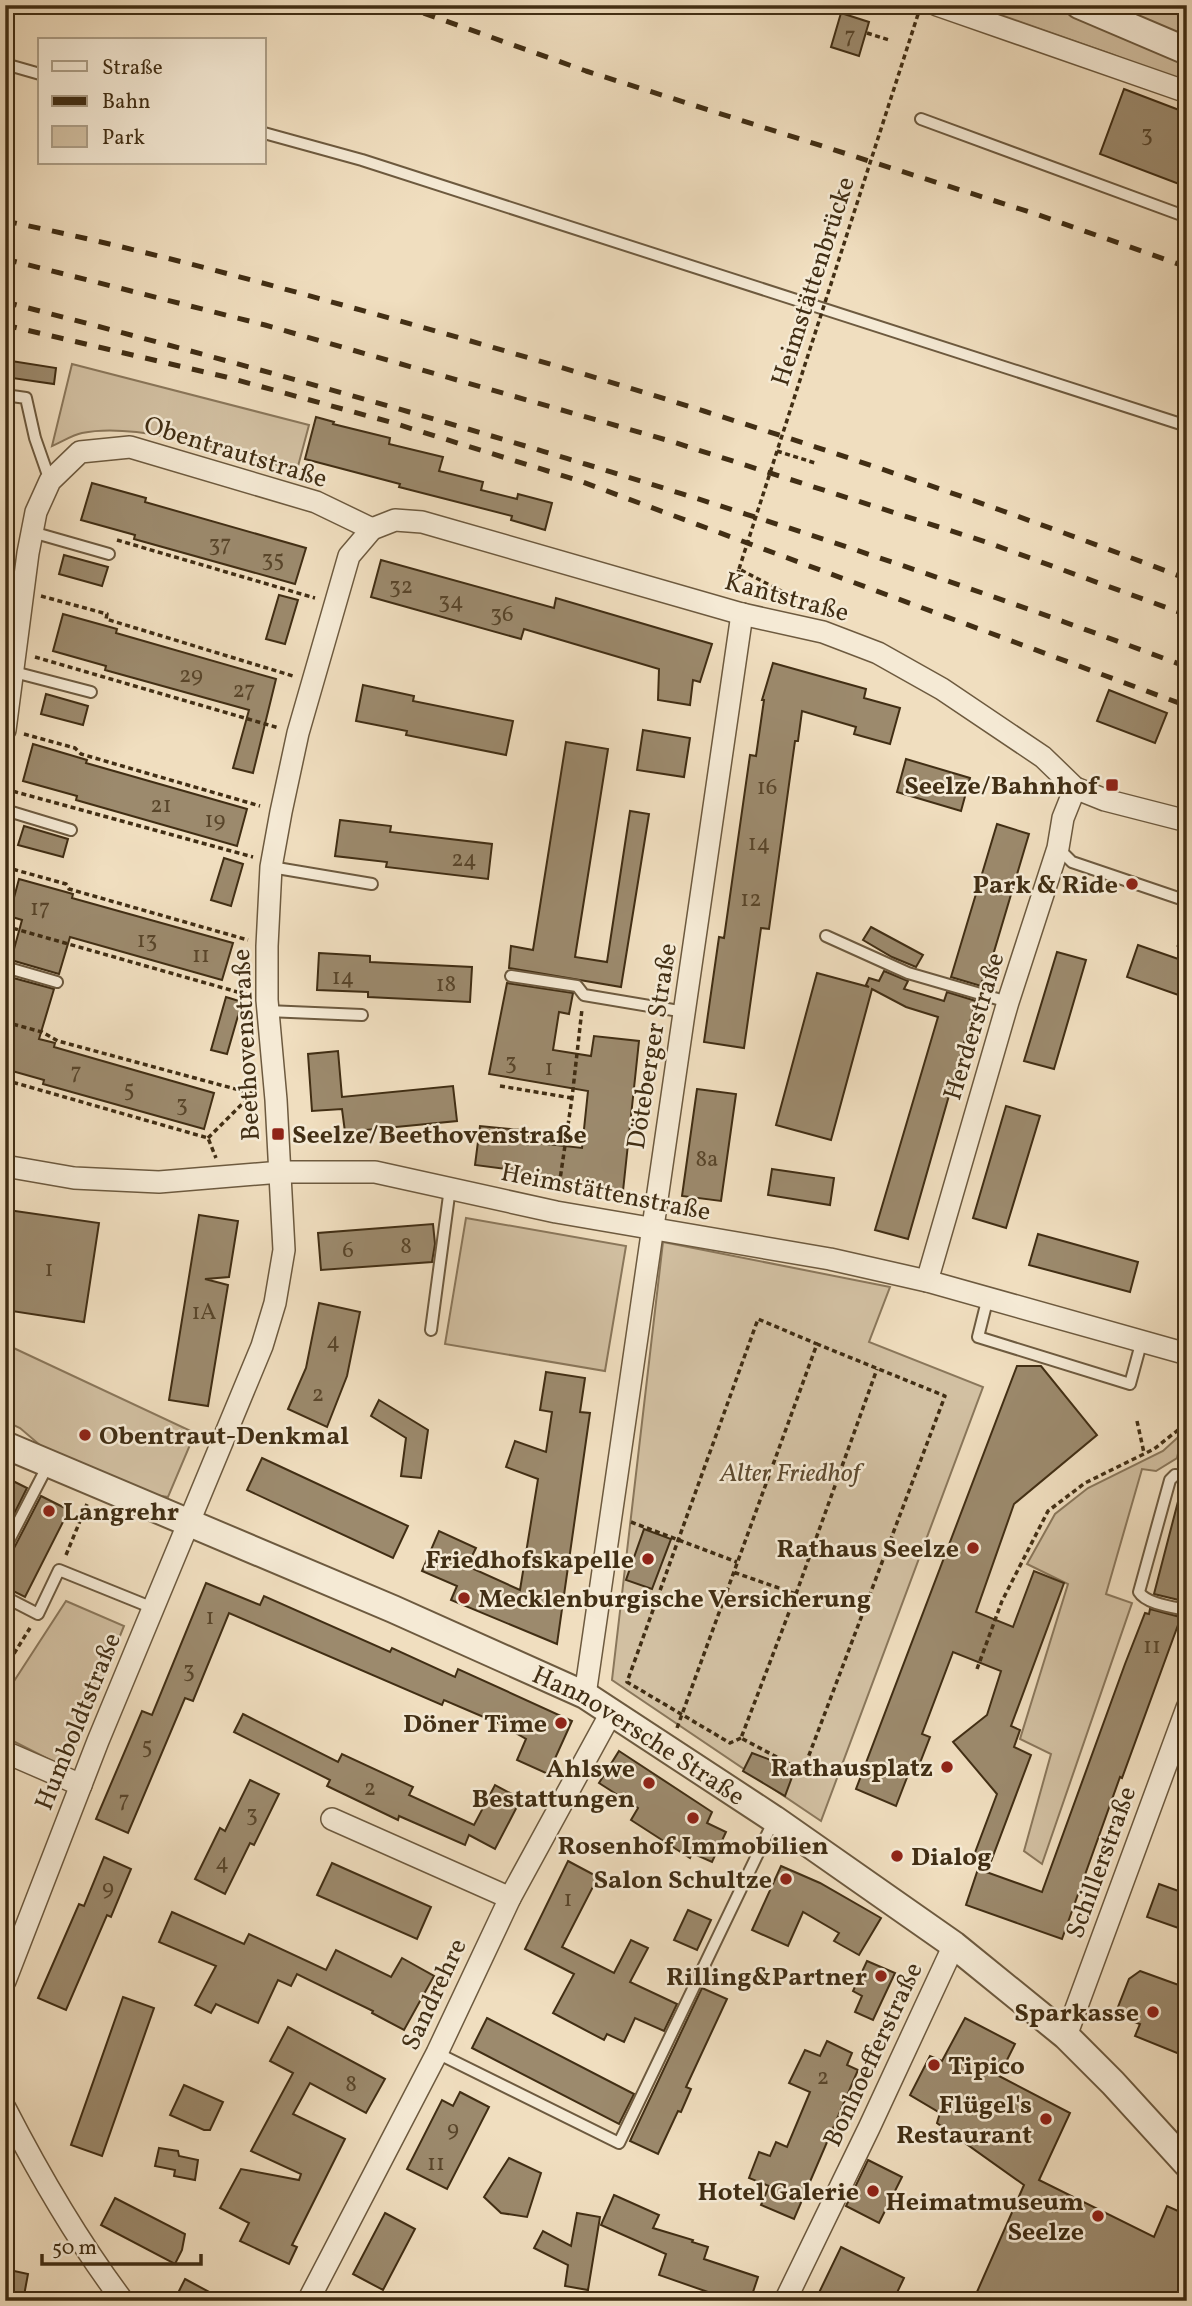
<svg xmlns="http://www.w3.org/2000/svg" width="1192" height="2306" font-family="Vollkorn,serif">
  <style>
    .green { fill: #d2c0a2; stroke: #8a775b; stroke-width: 2 }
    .building { fill: #9c8a6d; stroke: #412e14; stroke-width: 2 }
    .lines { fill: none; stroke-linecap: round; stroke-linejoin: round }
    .service-casing { stroke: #6d5a3f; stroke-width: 14 }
    .minor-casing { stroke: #6d5a3f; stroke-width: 24 }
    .tertiary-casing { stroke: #6d5a3f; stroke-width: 30 }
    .path { stroke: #412e14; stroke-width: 3.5; stroke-dasharray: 5 3.5; stroke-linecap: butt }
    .service { stroke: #f5ead5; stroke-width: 10 }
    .minor { stroke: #f5ead5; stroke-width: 21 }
    .tertiary { stroke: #f5ead5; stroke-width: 26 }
    .rail { stroke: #412e14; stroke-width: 5; stroke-dasharray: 12 12; stroke-linecap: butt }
    .path-bridge { stroke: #412e14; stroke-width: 3.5; stroke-dasharray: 5 3.5; stroke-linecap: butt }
    .poi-dot { fill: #8f2418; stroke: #f5ead5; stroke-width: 2.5 }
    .labels { text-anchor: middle; stroke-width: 5; stroke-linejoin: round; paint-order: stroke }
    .number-label { font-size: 23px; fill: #58452a }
    .street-label { font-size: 26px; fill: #412e14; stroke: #f5ead5 }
    .poi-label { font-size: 26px; font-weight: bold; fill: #412e14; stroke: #f5ead5; text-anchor: end }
    .park-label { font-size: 26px; font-style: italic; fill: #5e4b30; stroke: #f5ead5 }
  </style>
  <rect width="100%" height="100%" fill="#f0debf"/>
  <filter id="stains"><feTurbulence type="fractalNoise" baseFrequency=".00286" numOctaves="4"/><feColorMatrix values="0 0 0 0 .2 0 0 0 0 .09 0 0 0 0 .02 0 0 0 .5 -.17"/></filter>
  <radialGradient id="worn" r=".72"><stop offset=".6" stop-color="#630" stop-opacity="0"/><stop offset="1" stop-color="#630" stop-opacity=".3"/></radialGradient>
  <g class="green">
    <polygon points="973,5 1159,5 1187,19 1187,84 1111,54"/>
    <path d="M72,364L309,425L297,470C238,455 141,421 82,433C72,435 62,442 52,446Z"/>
    <polygon points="466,1218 626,1246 605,1371 445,1344"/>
    <polygon points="663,1242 890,1287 869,1342 983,1387 821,1821 612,1680"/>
    <polygon points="5,1344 195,1433 168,1497 148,1494 41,1446 20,1428 5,1421"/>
    <polygon points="1187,1429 1187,1442 1181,1441 1177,1458 1156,1471 1142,1469 1106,1594 1132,1603 1042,1864 1024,1851 1051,1754 1020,1739 1068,1584 1027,1564 1055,1514 1088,1488 1163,1451"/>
    <polygon points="66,1601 124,1626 66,1768 5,1737 5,1695"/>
  </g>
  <g class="building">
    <polygon points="841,13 869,22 859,56 831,47"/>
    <polygon points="1124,89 1187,113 1187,187 1100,154"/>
    <polygon points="5,360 56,368 54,384 5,377"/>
    <polygon points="316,417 334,422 333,424 390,438 389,444 443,457 439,471 483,482 481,490 517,499 518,494 552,503 545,530 511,520 512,516 399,487 400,484 305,459"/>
    <polygon points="92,483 146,498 145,502 306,548 295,584 134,539 135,535 81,520"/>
    <polygon points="64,555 108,567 102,586 59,574"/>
    <polygon points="381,560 554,608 556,598 712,644 700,682 693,680 690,705 658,700 659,669 524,629 521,639 371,597"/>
    <polygon points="279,595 298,600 285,644 266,639"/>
    <polygon points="63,614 117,629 116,633 276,679 253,773 233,768 249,710 105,670 106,666 53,651"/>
    <polygon points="773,663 866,689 864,698 900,708 890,744 854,734 856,727 802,711 798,741 795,741 769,929 761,928 744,1048 704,1042 719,937 724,938 750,755 756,756 764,700 762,700"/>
    <polygon points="363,685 414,696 413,701 513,721 506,755 406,735 407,731 356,721"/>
    <polygon points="1109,690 1167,713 1155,743 1097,721"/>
    <polygon points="46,694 88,706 83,725 41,714"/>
    <polygon points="643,730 690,738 684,777 637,770"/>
    <polygon points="566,742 608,749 575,957 607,962 630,811 649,814 621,987 509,968 511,946 533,950"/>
    <polygon points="33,744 87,760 86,763 247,809 237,846 76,800 77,796 23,781"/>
    <polygon points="906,759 970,778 961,811 897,792"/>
    <polygon points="340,820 391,826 390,832 492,844 488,879 386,867 387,862 335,856"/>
    <polygon points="997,824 1029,834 985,982 982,981 981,986 951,977"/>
    <polygon points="24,826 68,839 63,857 18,845"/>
    <polygon points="224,858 243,864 231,906 211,900"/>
    <polygon points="19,879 73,894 72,898 233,943 222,980 70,937 59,974 11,960 22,920 9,916"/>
    <polygon points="871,927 923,955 916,967 892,957 863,940"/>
    <polygon points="1138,945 1187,962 1187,998 1127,977"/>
    <polygon points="1057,952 1086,960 1054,1069 1024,1061"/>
    <polygon points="319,953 370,956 370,962 472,967 470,1002 368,997 368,992 317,990"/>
    <polygon points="884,971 908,981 904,989 944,1001 947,992 976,1001 908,1239 875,1230 938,1017 906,1007 872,989 831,1140 776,1125 817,973 869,987 866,985 869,978 879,981"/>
    <polygon points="6,976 54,989 39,1039 55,1043 54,1047 214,1093 204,1129 43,1084 44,1080 5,1069"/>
    <polygon points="507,983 573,993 569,1014 559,1012 553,1050 591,1056 594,1036 639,1041 623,1191 530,1179 530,1176 513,1174 513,1170 475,1165 480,1126 520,1130 519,1136 538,1138 537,1143 582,1148 588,1091 489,1074"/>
    <polygon points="226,997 242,1002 227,1054 211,1050"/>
    <polygon points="338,1051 342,1097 453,1086 457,1121 345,1132 342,1109 312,1111 308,1054"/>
    <polygon points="697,1089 736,1094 721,1201 682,1196"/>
    <polygon points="1006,1106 1040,1116 1006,1228 973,1218"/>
    <polygon points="772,1169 834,1178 830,1205 768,1195"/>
    <polygon points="8,1210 99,1223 84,1322 5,1310 5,1227"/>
    <polygon points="199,1215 238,1221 229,1277 205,1279 228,1285 208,1406 169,1400"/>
    <polygon points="433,1224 435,1244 432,1262 321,1270 318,1233"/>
    <polygon points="1038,1234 1138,1262 1130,1292 1029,1265"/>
    <polygon points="319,1303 360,1312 347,1376 327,1427 288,1409 306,1368"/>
    <polygon points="1017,1366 1041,1366 1097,1435 1014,1504 976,1612 1013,1627 1034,1571 1064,1583 1011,1726 1020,1730 1014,1747 1031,1755 990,1864 973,1858 997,1794 953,1742 987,1715 1001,1671 953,1652 922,1734 930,1737 918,1768 911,1767 896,1806 856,1789"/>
    <polygon points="546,1372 585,1378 580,1412 590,1413 557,1644 451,1600 457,1586 422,1571 439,1531 476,1548 467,1566 520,1590 538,1479 506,1467 515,1441 546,1452 552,1412 540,1410"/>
    <polygon points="379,1400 428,1430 421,1478 401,1476 406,1438 371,1416"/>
    <polygon points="262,1458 408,1526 393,1558 247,1490"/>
    <polygon points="5,1477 27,1488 12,1518 5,1514"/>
    <polygon points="1181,1490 1187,1490 1187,1598 1184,1597 1183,1601 1154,1594"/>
    <polygon points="41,1496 69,1510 25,1597 5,1587 5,1559 12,1552"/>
    <polygon points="644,1529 671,1539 652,1589 626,1580"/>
    <polygon points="206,1583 260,1605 264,1596 390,1652 392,1648 455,1677 458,1669 572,1721 548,1774 517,1760 526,1739 500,1724 444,1700 442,1705 229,1613 193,1701 185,1698 128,1833 96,1819 142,1711 152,1715"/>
    <polygon points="1150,1609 1180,1617 1178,1625 1122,1778 1120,1777 1062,1939 966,1905 978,1869 1042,1892 1125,1664 1145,1613 1149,1614"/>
    <polygon points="243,1714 338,1762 342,1754 413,1787 409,1795 474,1825 495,1785 521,1799 495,1849 469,1835 465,1845 399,1816 398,1820 327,1786 330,1780 234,1732"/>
    <polygon points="619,1751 712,1812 707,1823 726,1832 712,1862 692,1853 690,1858 631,1820 638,1808 599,1783"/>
    <polygon points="752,1753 795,1769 785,1796 743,1771"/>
    <polygon points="250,1780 279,1794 254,1845 250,1843 225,1894 195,1879 220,1828 225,1831"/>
    <polygon points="104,1857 131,1869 111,1917 107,1915 66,2010 38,1998 79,1904 84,1906"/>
    <polygon points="568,1861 598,1877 562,1947 614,1973 631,1940 648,1948 630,1982 677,2004 664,2031 635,2018 624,2042 607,2034 604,2040 553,2013 574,1974 525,1949"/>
    <polygon points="332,1863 431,1907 417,1939 317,1895"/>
    <polygon points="781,1866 820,1883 881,1918 859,1955 834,1941 839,1933 803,1912 788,1946 752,1930"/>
    <polygon points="1159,1884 1187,1894 1187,1931 1147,1917"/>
    <polygon points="688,1910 711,1920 697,1950 674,1940"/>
    <polygon points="172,1912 244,1944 249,1934 326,1970 336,1950 391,1977 402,1958 434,1976 404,2030 372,2013 373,2011 297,1974 291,1986 278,1980 258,2023 216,2004 211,2013 195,2005 216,1966 159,1942"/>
    <polygon points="867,1961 895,1973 873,2020 855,2012 862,1996 853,1991"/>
    <polygon points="1140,1971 1187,1988 1187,2057 1135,2036 1140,2024 1122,2018 1118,2007 1129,1979"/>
    <polygon points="702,1988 727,1999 686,2087 691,2089 681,2112 678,2111 658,2154 630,2141"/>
    <polygon points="123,1997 154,2008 102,2156 71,2145"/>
    <polygon points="487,2018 634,2094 619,2124 472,2048"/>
    <polygon points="965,2018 1015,2044 999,2076 1070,2113 1039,2180 1154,2237 1167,2206 1187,2215 1187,2276 1175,2301 973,2301 1024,2185 937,2123 940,2113 910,2095 930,2056 942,2061"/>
    <polygon points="288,2027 385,2079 366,2113 310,2083 293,2114 345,2139 292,2245 297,2247 289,2264 240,2241 249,2223 220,2208 241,2169 299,2180 301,2174 251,2151 293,2073 270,2061"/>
    <polygon points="827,2041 852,2053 847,2065 858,2070 794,2219 761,2205 769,2186 749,2178 759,2152 770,2156 776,2142 787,2147 810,2092 789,2083 805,2050 820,2056"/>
    <polygon points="184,2085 223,2102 210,2130 204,2130 170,2115"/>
    <polygon points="460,2092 489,2107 447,2189 407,2169 442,2100 453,2106"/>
    <polygon points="159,2148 178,2151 179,2156 198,2160 195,2180 174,2176 175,2170 155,2166"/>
    <polygon points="509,2158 541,2173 527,2217 501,2213 484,2197"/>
    <polygon points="868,2160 902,2177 879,2223 846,2206"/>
    <polygon points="614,2195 659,2215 653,2228 693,2240 692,2242 708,2247 704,2259 758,2277 750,2301 734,2301 659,2275 666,2254 601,2225"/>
    <polygon points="115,2198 185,2234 182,2250 175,2264 101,2225"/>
    <polygon points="385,2213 415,2229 383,2290 353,2274"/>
    <polygon points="577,2213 600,2217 588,2290 565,2286 568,2265 534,2248 543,2231 571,2246"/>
    <polygon points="841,2247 904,2278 893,2301 815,2301"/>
    <polygon points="5,2269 28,2274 23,2301 5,2301"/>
    <polygon points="185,2279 226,2301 174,2301"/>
  </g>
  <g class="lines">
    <g class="service-casing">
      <g id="service">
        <polyline points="5,64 40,74"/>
        <polyline points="921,119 1187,217"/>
        <polyline points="264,133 362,160 1187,426"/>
        <polyline points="5,395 26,398 35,438 50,481"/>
        <polyline points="32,532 109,554"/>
        <polyline points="14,672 91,692"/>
        <polyline points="5,810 71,830"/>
        <polyline points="1058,848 1072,862 1187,901"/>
        <polyline points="271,867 372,884"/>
        <polyline points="826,936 908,973 1008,1002"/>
        <polyline points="5,967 57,982"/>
        <polyline points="511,976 577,986 584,995 685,1012"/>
        <polyline points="267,1011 362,1015"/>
        <polyline points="988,1297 978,1337 1130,1384 1142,1340"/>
        <polyline points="431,1330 450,1188"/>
        <path d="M1187,1477L1175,1475L1170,1480L1139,1592C1146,1604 1173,1607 1187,1610"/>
        <polyline points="5,1548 48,1465"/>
        <polyline points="5,1597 38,1614 59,1570 153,1608"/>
        <polyline points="437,2053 619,2143 774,1820"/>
      </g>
    </g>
    <g class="minor-casing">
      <g id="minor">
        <polyline points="937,5 1187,92"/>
        <polyline points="5,730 28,553 36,512 50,481 80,452 130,447 316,502 372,529"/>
        <polyline points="5,1166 74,1178 159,1182 281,1172 375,1172 556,1212 830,1259 927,1281 1187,1354"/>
        <polyline points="927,1281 1008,1002 1058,848 1063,818 1075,788"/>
        <polyline points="585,1695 742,614"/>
        <polyline points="5,1752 81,1785"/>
        <polyline points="332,1819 510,1898"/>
        <polyline points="5,1981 98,1741 262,1346 275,1303 284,1250 276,1100 267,1000 267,946 271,867 281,812 298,733 349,556 372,529 395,520 422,522 742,614 823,632 878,653 942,689 1043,757 1075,788 1105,800 1187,821"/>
        <polyline points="1066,2036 1187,1708"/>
        <path d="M5,2108C40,2176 77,2240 123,2301"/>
        <polyline points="308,2301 437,2053 510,1898 611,1713"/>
        <polyline points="785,2301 869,2128 954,1945"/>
      </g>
    </g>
    <g class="tertiary-casing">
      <g id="tertiary">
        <polyline points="1079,5 1187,51"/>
        <path id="s1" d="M5,1445L393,1609L585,1695L774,1819L954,1945L1066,2036L1113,2083L1187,2164"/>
      </g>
    </g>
    <g class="path">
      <polyline points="867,33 889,40"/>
      <polyline points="777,451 815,463"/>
      <polyline points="117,540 315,598"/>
      <polyline points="736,591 734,585 739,569 783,592 781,602"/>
      <polyline points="41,596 107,614 106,619 293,676"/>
      <polyline points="35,657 279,728"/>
      <polyline points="24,734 75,748 81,754 260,806"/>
      <polyline points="5,789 253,857"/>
      <polyline points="5,867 66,884 69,889 248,940"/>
      <polyline points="5,926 248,995"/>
      <polyline points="1178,947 1187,921"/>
      <polyline points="5,1022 42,1032 58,1041 254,1094"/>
      <polyline points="5,1080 208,1138 216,1158"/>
      <polyline points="500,1086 572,1098"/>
      <polyline points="208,1138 253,1093"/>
      <polyline points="558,1193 572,1098 582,1009"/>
      <polyline points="1137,1421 1144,1453"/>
      <polyline points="631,1522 737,1562"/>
      <polyline points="66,1555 87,1504"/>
      <polyline points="796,1594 877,1369"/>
      <polyline points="5,1668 30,1628"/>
      <polyline points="977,1669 1002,1601 1048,1511 1085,1483 1154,1449 1187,1423"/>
      <polyline points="677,1728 817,1344 945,1396 803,1771 741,1738 796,1594 733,1572"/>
      <polyline points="741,1738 730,1743 627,1682 758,1319 817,1344"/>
    </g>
    <use href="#service" class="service"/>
    <use href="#minor" class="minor"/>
    <use href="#tertiary" class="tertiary"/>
    <g class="rail">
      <polyline points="401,5 586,71 1036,214 1187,267"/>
      <path d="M5,221C143,249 279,287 414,325C675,398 934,482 1187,579"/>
      <polyline points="5,259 265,325 670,441 986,542 1187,615"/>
      <path d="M5,302C404,405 801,522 1187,667"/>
      <polyline points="5,325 226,377 390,422 580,481 1187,706"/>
    </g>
    <polyline class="path-bridge" points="739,569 921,5"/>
  </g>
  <g class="poi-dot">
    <rect x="1105" y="778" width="14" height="14" rx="3.5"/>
    <circle cx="1132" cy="884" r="7"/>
    <rect x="271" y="1127" width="14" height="14" rx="3.5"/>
    <circle cx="85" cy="1435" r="7"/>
    <circle cx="49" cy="1511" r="7"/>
    <circle cx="973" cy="1548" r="7"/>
    <circle cx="648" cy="1559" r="7"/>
    <circle cx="464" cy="1598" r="7"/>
    <circle cx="561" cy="1723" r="7"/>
    <circle cx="947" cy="1767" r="7"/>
    <circle cx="649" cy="1783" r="7"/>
    <circle cx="693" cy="1818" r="7"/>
    <circle cx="897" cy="1856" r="7"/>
    <circle cx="786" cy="1879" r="7"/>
    <circle cx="881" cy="1976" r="7"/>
    <circle cx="1153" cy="2012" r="7"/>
    <circle cx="934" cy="2065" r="7"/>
    <circle cx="1046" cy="2119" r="7"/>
    <circle cx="873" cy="2191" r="7"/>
    <circle cx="1098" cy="2216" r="7"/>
  </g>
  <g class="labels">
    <g class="number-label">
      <text x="850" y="43">7</text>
      <text x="1147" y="141">3</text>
      <text x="220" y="551">37</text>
      <text x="273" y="566">35</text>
      <text x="401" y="593">32</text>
      <text x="451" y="608">34</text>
      <text x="502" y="621">36</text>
      <text x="191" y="682">29</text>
      <text x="244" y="697">27</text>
      <text x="767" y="794">16</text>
      <text x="161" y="812">21</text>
      <text x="215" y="827">19</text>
      <text x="759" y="850">14</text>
      <text x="464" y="866">24</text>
      <text x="751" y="906">12</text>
      <text x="40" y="915">17</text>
      <text x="147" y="947">13</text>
      <text x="201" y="962">11</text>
      <text x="343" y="984">14</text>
      <text x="446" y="991">18</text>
      <text x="511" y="1069">3</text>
      <text x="549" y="1075">1</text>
      <text x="76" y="1079">7</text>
      <text x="129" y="1096">5</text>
      <text x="182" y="1111">3</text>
      <text x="707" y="1166">8a</text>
      <text x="406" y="1253">8</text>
      <text x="348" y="1257">6</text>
      <text x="49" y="1276">1</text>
      <text x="204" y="1319">1A</text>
      <text x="333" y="1348">4</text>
      <text x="318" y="1401">2</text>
      <text x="210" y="1624">1</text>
      <text x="1152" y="1653">11</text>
      <text x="189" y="1677">3</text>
      <text x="147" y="1753">5</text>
      <text x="370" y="1795">2</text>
      <text x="124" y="1807">7</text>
      <text x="252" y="1821">3</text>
      <text x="222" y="1869">4</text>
      <text x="108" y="1895">9</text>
      <text x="568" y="1906">1</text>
      <text x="823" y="2084">2</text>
      <text x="351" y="2091">8</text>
      <text x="453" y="2136">9</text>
      <text x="436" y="2170">11</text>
    </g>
    <g class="street-label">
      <text transform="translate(812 281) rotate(-72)" y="9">Heimstättenbrücke</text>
      <text transform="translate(236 451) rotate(17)" y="9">Obentrautstraße</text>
      <text transform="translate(787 596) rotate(15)" y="9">Kantstraße</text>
      <text transform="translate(973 1026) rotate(-73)" y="9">Herderstraße</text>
      <text transform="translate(245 1045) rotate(-93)" y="9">Beethovenstraße</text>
      <text transform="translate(651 1046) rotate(-81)" y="9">Döteberger Straße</text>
      <text transform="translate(606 1191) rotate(11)" y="9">Heimstättenstraße</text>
      <text transform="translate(77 1721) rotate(-68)" y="9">Humboldtstraße</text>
      <text dy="9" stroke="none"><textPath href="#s1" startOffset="698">Hannoversche Straße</textPath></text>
      <text transform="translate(1100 1862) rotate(-70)" y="9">Schillerstraße</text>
      <text transform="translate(433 1994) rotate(-65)" y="9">Sandrehre</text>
      <text transform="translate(872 2054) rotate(-65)" y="9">Bonhoefferstraße</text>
    </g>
    <g class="poi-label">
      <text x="1098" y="794">Seelze/Bahnhof</text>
      <text x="1118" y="893">Park &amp; Ride</text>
      <text x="292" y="1143" text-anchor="start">Seelze/Beethovenstraße</text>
      <text x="99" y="1444" text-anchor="start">Obentraut-Denkmal</text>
      <text x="63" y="1520" text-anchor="start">Langrehr</text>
      <text x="959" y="1557">Rathaus Seelze</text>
      <text x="634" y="1568">Friedhofskapelle</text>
      <text x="478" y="1607" text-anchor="start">Mecklenburgische Versicherung</text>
      <text x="547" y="1732">Döner Time</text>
      <text x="933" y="1776">Rathausplatz</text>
      <text x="635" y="1777">Ahlswe<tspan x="635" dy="30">Bestattungen</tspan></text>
      <text x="693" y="1854" text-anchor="middle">Rosenhof Immobilien</text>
      <text x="911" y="1865" text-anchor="start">Dialog</text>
      <text x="772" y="1888">Salon Schultze</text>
      <text x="867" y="1985">Rilling&amp;Partner</text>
      <text x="1139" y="2021">Sparkasse</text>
      <text x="948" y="2074" text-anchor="start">Tipico</text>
      <text x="1032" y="2113">Flügel's<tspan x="1032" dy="30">Restaurant</tspan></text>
      <text x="859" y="2200">Hotel Galerie</text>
      <text x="1084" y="2210">Heimatmuseum<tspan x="1084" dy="30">Seelze</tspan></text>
    </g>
    <g class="park-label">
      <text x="790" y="1481">Alter Friedhof</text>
    </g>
  </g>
  <rect width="1192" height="2306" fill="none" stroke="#f0debf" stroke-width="28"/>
  <rect x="7" y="7" width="1178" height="2292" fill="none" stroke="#412e14" stroke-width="3.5"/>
  <rect x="14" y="14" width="1164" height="2278" fill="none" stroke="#412e14" stroke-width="2"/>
  <rect x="38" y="38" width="228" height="126" fill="#f5ead5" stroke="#ad9f88" stroke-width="2"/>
  <rect x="52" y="61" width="35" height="10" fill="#f5ead5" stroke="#ad9f88" stroke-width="2"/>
  <text x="102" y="74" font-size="21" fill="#412e14">Straße</text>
  <rect x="52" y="96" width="35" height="10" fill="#412e14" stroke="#ad9f88" stroke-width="2"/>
  <text x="102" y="108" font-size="21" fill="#412e14">Bahn</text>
  <rect x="52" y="126" width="35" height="21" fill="#d2c0a2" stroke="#ad9f88" stroke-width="2"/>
  <text x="102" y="144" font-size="21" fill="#412e14">Park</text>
  <path d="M42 2254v10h159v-10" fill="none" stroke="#412e14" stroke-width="3.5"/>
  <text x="52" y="2254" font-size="21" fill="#412e14" stroke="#f5ead5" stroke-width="5" paint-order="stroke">50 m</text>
  <rect width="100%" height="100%" filter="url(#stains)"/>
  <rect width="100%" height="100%" fill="url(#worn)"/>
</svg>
